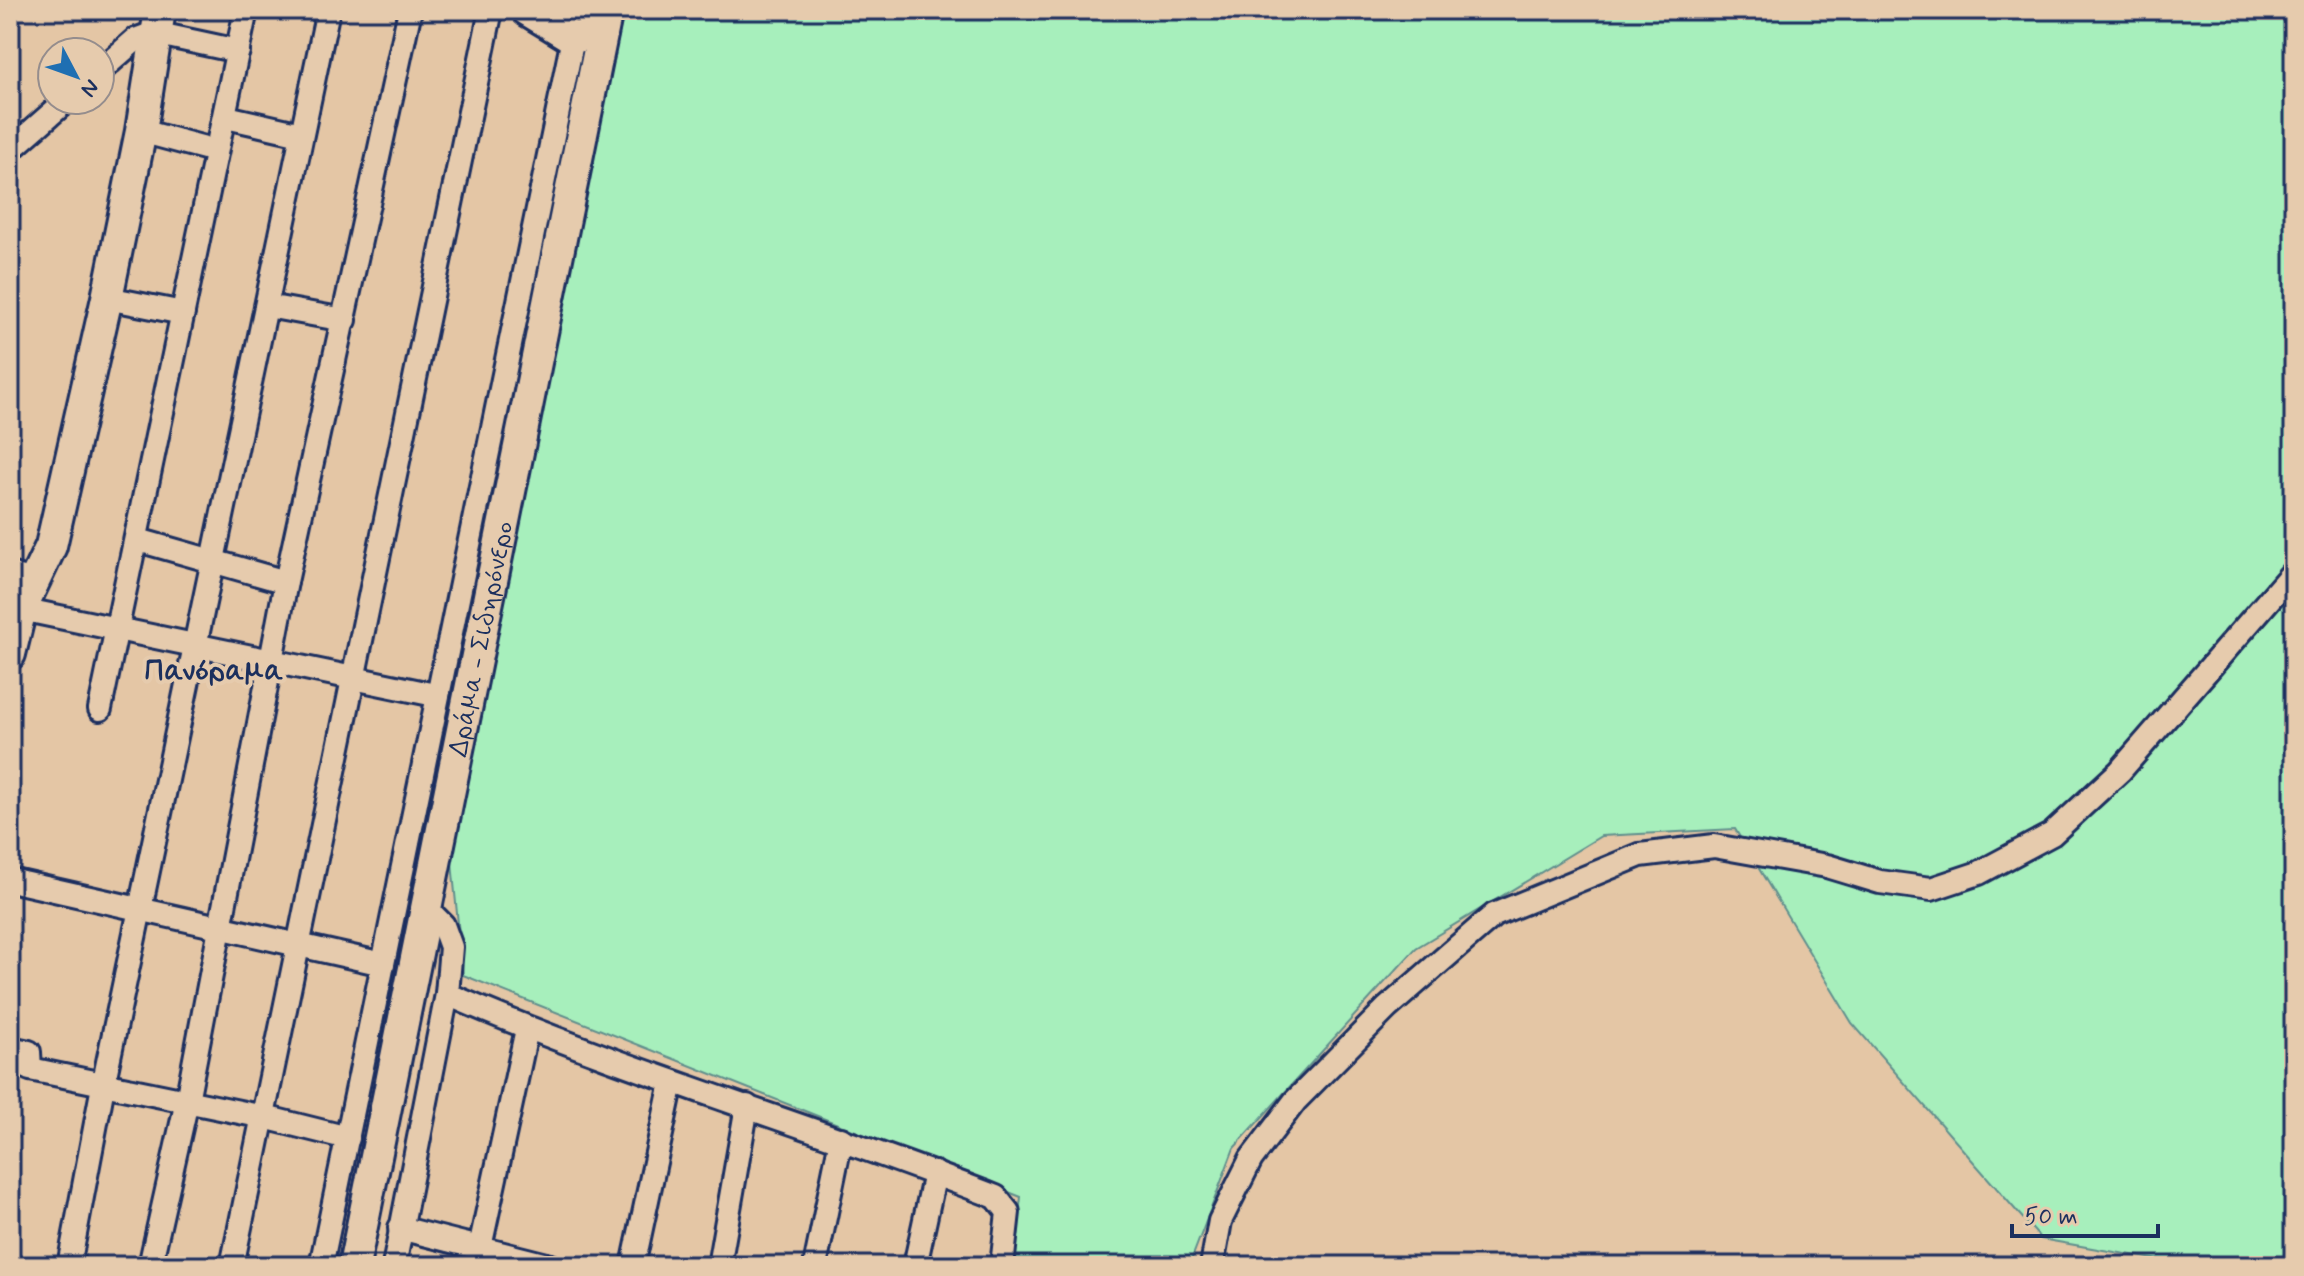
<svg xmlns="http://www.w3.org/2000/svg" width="2304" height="1276" font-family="Mynerve,sans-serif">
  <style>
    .green { fill: #a7efbc; stroke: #618f8d; stroke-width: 2 }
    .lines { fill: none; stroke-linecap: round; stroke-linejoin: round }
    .street-casing { stroke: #1b2f5e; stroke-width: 28 }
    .secondary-casing { stroke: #1b2f5e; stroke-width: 36 }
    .street { stroke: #e6cbad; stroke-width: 22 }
    .secondary { stroke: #e6cbad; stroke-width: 30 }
    .labels { text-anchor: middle; stroke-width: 8; stroke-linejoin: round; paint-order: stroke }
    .street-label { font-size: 26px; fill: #1b2f5e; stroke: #e6cbad }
    .quarter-label { font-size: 30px; font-weight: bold; fill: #1b2f5e; stroke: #e6cbad }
  </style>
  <rect width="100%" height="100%" fill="#e4c6a5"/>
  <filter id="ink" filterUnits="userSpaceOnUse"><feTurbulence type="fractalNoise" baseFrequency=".0125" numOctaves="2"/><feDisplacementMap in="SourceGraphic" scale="16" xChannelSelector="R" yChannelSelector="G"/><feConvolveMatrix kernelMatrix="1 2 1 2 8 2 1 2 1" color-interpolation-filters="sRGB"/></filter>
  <g filter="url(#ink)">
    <polygon class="green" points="624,10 2294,10 2294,1266 2194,1266 2041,1239 1852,1023 1735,829 1601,836 1416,948 1234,1148 1189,1266 1013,1266 1021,1197 463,975 451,852"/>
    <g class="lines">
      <g class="street-casing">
        <g id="street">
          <polyline points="100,71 135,40 154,33 238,51"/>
          <polyline points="226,117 301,134"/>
          <polyline points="141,131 216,151"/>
          <polyline points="10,150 67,100"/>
          <polyline points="107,298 183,313"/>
          <polyline points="267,306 345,320"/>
          <polyline points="138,540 286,582"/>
          <polyline points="10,574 35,582"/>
          <polyline points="21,609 435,695"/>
          <polyline points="100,709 246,10"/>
          <polyline points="10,880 383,964"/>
          <path d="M447,994C626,1072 814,1126 996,1197L1008,1212L1002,1266"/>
          <polyline points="10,1048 29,1052 30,1069 264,1117 348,1138"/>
          <polyline points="400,1228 551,1266"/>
          <polyline points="74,1266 71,1255 103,1086 328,10"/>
          <polyline points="150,1266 187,1101 286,582 410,10"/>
          <polyline points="232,1266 491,10"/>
          <polyline points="321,1266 573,38"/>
          <polyline points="394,1266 447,994 451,947 443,925 426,908"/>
          <polyline points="476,1266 527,1029"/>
          <polyline points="633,1266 672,1082"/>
          <polyline points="719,1266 747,1106"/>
          <polyline points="815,1266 841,1139"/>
          <polyline points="915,1266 935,1173"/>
          <polyline points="1212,1266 1220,1221 1251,1159 1295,1101 1387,1008 1494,915 1640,855 1714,846 1827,866 1880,882 1931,889 1979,873 2052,834 2120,771 2294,571"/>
        </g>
      </g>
      <g class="secondary-casing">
        <g id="secondary">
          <polyline points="527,10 573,38 602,31"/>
          <polyline points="10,654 21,609 51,546 107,298 141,131 160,10"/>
          <path id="s1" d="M354,1266L607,10"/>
        </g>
      </g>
      <use href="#street" class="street"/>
      <use href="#secondary" class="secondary"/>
    </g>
  </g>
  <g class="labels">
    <g class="street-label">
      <text dy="9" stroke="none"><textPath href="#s1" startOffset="640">Δράμα - Σιδηρόνερο</textPath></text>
    </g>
    <g class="quarter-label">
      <text x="214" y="680">Πανόραμα</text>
    </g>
  </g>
  <rect width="2304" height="1276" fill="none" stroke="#e6cbad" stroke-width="40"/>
  <rect x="20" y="20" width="2264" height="1236" fill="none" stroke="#1b2f5e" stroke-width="3" filter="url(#ink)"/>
  <g transform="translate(76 76) rotate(131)"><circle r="38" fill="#e6cbad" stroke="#958d8d" stroke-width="2"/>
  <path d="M0-6L14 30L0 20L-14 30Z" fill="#1f6fb2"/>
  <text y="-12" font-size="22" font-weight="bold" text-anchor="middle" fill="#1b2f5e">N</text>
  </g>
  <path d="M2012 1224v12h146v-12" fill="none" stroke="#1b2f5e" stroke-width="4"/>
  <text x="2024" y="1224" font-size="24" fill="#1b2f5e" stroke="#e6cbad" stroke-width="6" paint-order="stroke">50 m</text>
</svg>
